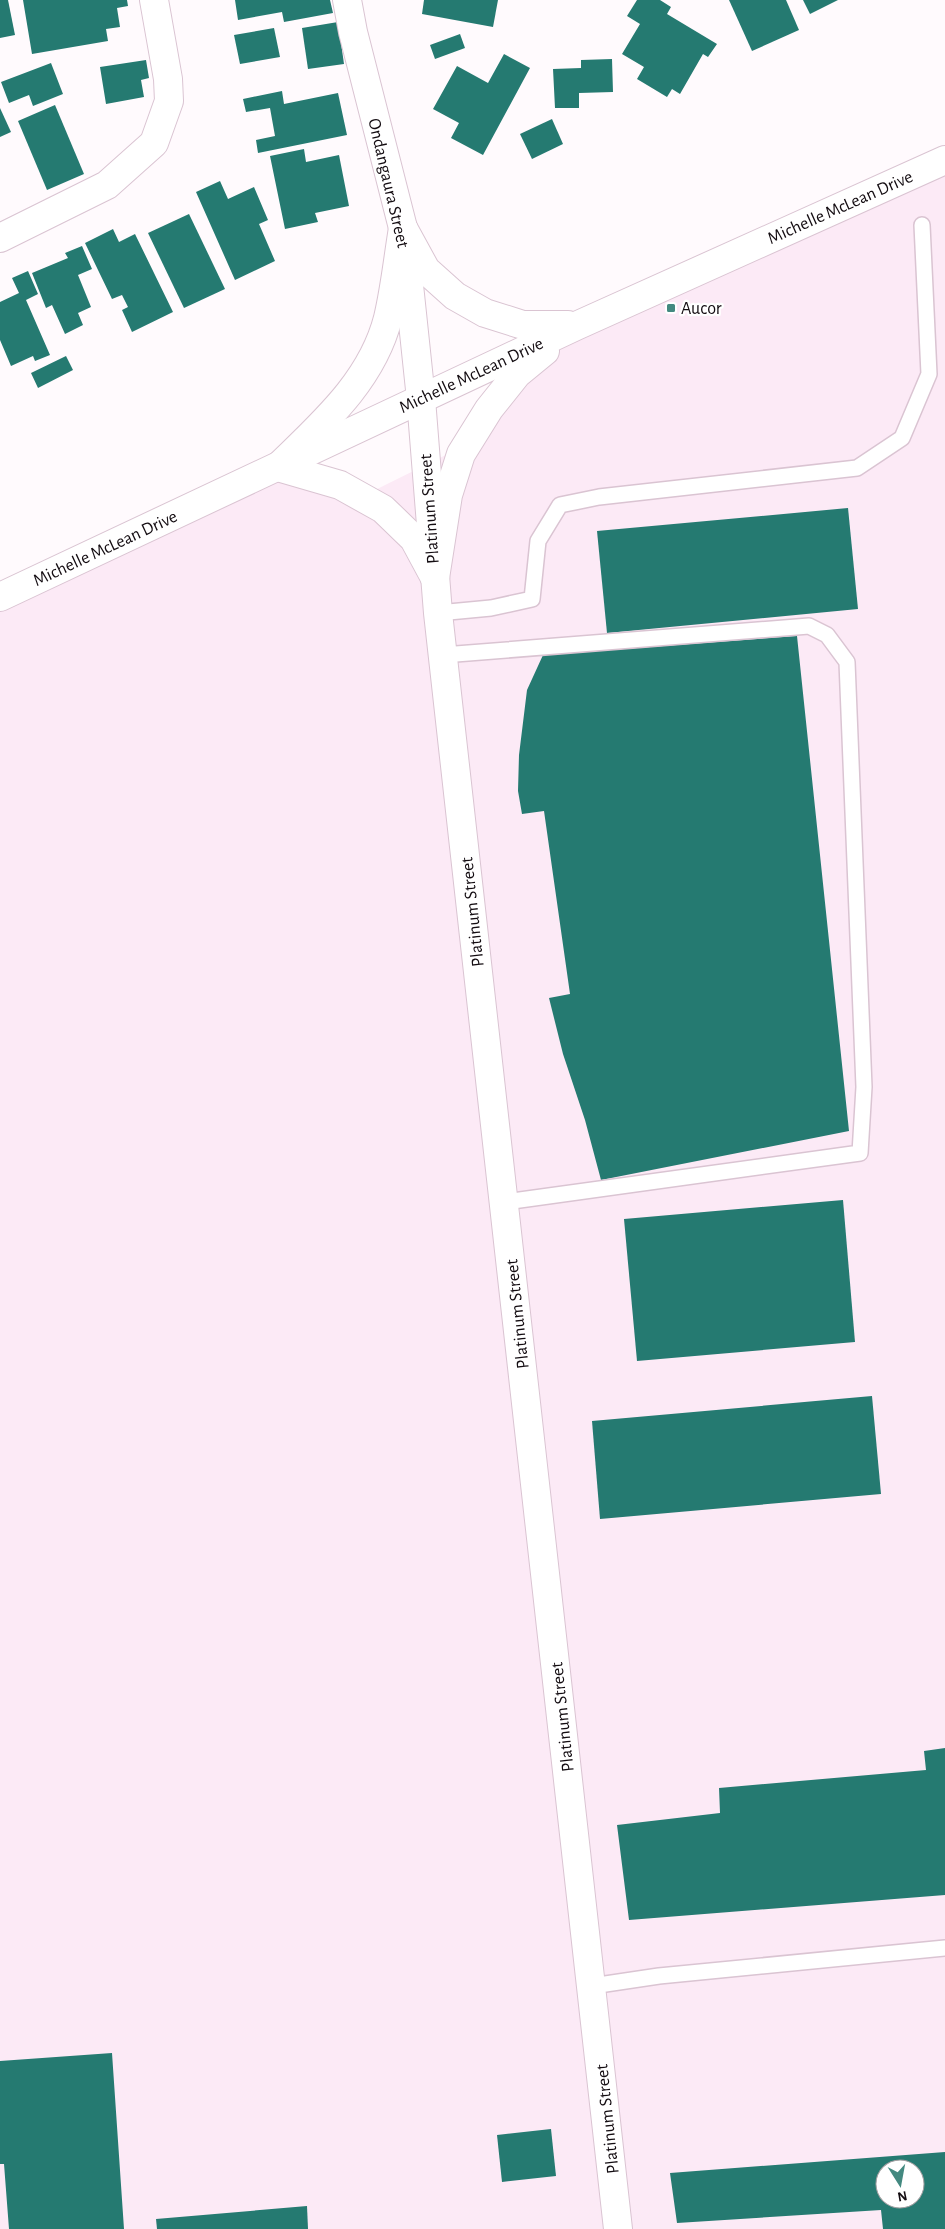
<svg xmlns="http://www.w3.org/2000/svg" width="945" height="2229" font-family="'Alegreya Sans',sans-serif">
  <style>
    .built { fill: #fceaf6; fill-rule: evenodd }
    .building { fill: #257a71; fill-rule: evenodd }
    .lines { fill: none; stroke-linecap: round; stroke-linejoin: round }
    .lane-casing { stroke: #dac4d2; stroke-width: 18 }
    .street-casing { stroke: #dac4d2; stroke-width: 30 }
    .secondary-casing { stroke: #dac4d2; stroke-width: 30 }
    .lane { stroke: #fff; stroke-width: 15 }
    .street { stroke: #fff; stroke-width: 28 }
    .secondary { stroke: #fff; stroke-width: 28 }
    .poi-dot { fill: #438980; stroke: #fff; stroke-width: 2 }
    .labels { text-anchor: middle; stroke-width: 4.5; stroke-linejoin: round; paint-order: stroke }
    .street-label { font-size: 18px; fill: #130c11; stroke: #fff }
    .poi-label { font-size: 18px; fill: #130c11; stroke: #fff; text-anchor: start }
  </style>
  <rect width="100%" height="100%" fill="#fffafd"/>
  <path class="built" d="M945,160V2229H0V597L278,467L367,494L472,442L576,326ZM885,2169H915V2199H885Z"/>
  <g class="building">
    <polygon points="0,0 8,0 15,35 0,38"/>
    <polygon points="23,0 127,0 128,6 117,8 120,27 106,29 108,41 32,54"/>
    <polygon points="235,0 330,0 333,13 284,22 282,12 238,20"/>
    <polygon points="424,0 498,0 493,27 422,14"/>
    <polygon points="637,0 660,0 671,7 667,14 717,44 708,57 703,54 680,94 672,89 667,97 637,79 644,67 622,54 640,24 627,16"/>
    <polygon points="729,0 786,0 799,30 752,51"/>
    <polygon points="803,0 838,0 810,14"/>
    <polygon points="338,22 344,64 308,69 302,28"/>
    <polygon points="274,28 280,57 240,64 234,35"/>
    <polygon points="460,34 465,48 435,59 430,45"/>
    <polygon points="504,54 530,68 483,155 451,138 459,123 433,109 457,66 488,83"/>
    <polygon points="612,59 613,92 579,93 579,108 555,108 553,69 581,68 581,60"/>
    <polygon points="146,60 149,78 141,80 144,97 106,104 100,67"/>
    <polygon points="51,63 63,94 33,106 29,95 9,103 1,82"/>
    <polygon points="282,91 284,104 338,93 347,135 258,153 256,140 275,136 270,108 246,112 243,99"/>
    <polygon points="55,105 84,174 47,190 18,121"/>
    <polygon points="0,108 11,132 0,137"/>
    <polygon points="552,119 563,144 532,159 520,134"/>
    <polygon points="304,149 306,162 339,155 349,206 315,213 318,222 285,229 270,156"/>
    <polygon points="220,181 228,199 254,187 268,220 259,224 275,261 235,280 196,192"/>
    <polygon points="189,214 225,289 184,308 148,233"/>
    <polygon points="113,229 119,242 135,234 173,312 132,332 122,310 128,307 122,295 112,299 85,243"/>
    <polygon points="82,246 92,269 78,275 91,307 78,313 83,325 65,334 52,305 46,308 32,273 68,258 65,253"/>
    <polygon points="28,271 38,294 26,300 50,355 35,361 33,356 11,366 0,340 0,302 19,293 12,278"/>
    <polygon points="66,356 73,370 38,388 31,373"/>
    <polygon points="848,508 858,609 607,633 597,531"/>
    <polygon points="797,636 849,1131 601,1180 585,1120 563,1054 549,998 570,994 544,811 522,814 518,791 519,755 527,690 543,655"/>
    <polygon points="843,1200 855,1342 637,1361 624,1219"/>
    <polygon points="872,1396 881,1494 600,1519 592,1421"/>
    <polygon points="945,1748 945,1895 629,1920 617,1825 720,1813 719,1788 926,1770 924,1751"/>
    <polygon points="112,2053 124,2229 9,2229 4,2164 0,2164 0,2061"/>
    <polygon points="551,2129 556,2176 502,2182 497,2135"/>
    <path d="M945,2152V2229H883L881,2210L677,2223L670,2173ZM885,2169H915V2199H885Z"/>
    <polygon points="307,2206 308,2229 157,2229 156,2219"/>
  </g>
  <g class="lines">
    <g class="lane-casing">
      <g id="lane">
        <polyline points="438,613 491,608 532,599 538,541 560,505 599,497 857,468 902,438 929,374 922,225"/>
        <polyline points="443,655 809,626 827,635 847,662 864,1087 860,1153 505,1202"/>
        <polyline points="592,1986 659,1976 945,1948"/>
      </g>
    </g>
    <g class="street-casing">
      <g id="street">
        <polyline points="347,0 353,32 403,228 421,399 438,613 618,2229"/>
        <polyline points="0,238 107,185 154,143 169,101 168,79 154,0"/>
      </g>
    </g>
    <g class="secondary-casing">
      <g id="secondary">
        <path d="M403,228C398,258 395,289 388,318C372,381 322,424 278,467L340,485L383,509L414,539L435,578"/>
        <polyline points="403,228 426,270 455,296 485,313 523,325 568,325"/>
        <polyline points="435,578 448,495 461,454 489,409 517,374 545,351"/>
        <polyline points="0,597 576,326 945,160"/>
      </g>
    </g>
    <use href="#lane" class="lane"/>
    <use href="#street" class="street"/>
    <use href="#secondary" class="secondary"/>
  </g>
  <rect class="poi-dot" x="666" y="303" width="10" height="10" rx="2.5"/>
  <g class="labels">
    <g class="street-label">
      <text transform="translate(389 183) rotate(77)" y="6">Ondangaura Street</text>
      <text transform="translate(840 207) rotate(-24)" y="6">Michelle McLean Drive</text>
      <text transform="translate(471 375) rotate(-25)" y="6">Michelle McLean Drive</text>
      <text transform="translate(429 509) rotate(-94)" y="6">Platinum Street</text>
      <text transform="translate(105 548) rotate(-25)" y="6">Michelle McLean Drive</text>
      <text transform="translate(472 912) rotate(-96)" y="6">Platinum Street</text>
      <text transform="translate(517 1314) rotate(-96)" y="6">Platinum Street</text>
      <text transform="translate(562 1717) rotate(-96)" y="6">Platinum Street</text>
      <text transform="translate(607 2119) rotate(-96)" y="6">Platinum Street</text>
    </g>
    <g class="poi-label">
      <text x="681" y="314">Aucor</text>
    </g>
  </g>
  <g transform="translate(900 2184) rotate(169)"><circle r="24" fill="#ffffff" stroke="#a19ea0"/>
  <path d="M0-4L9 19L0 12L-9 19Z" fill="#438980"/>
  <text y="-8" font-size="14" font-weight="bold" text-anchor="middle" fill="#130c11">N</text>
  </g>
</svg>
